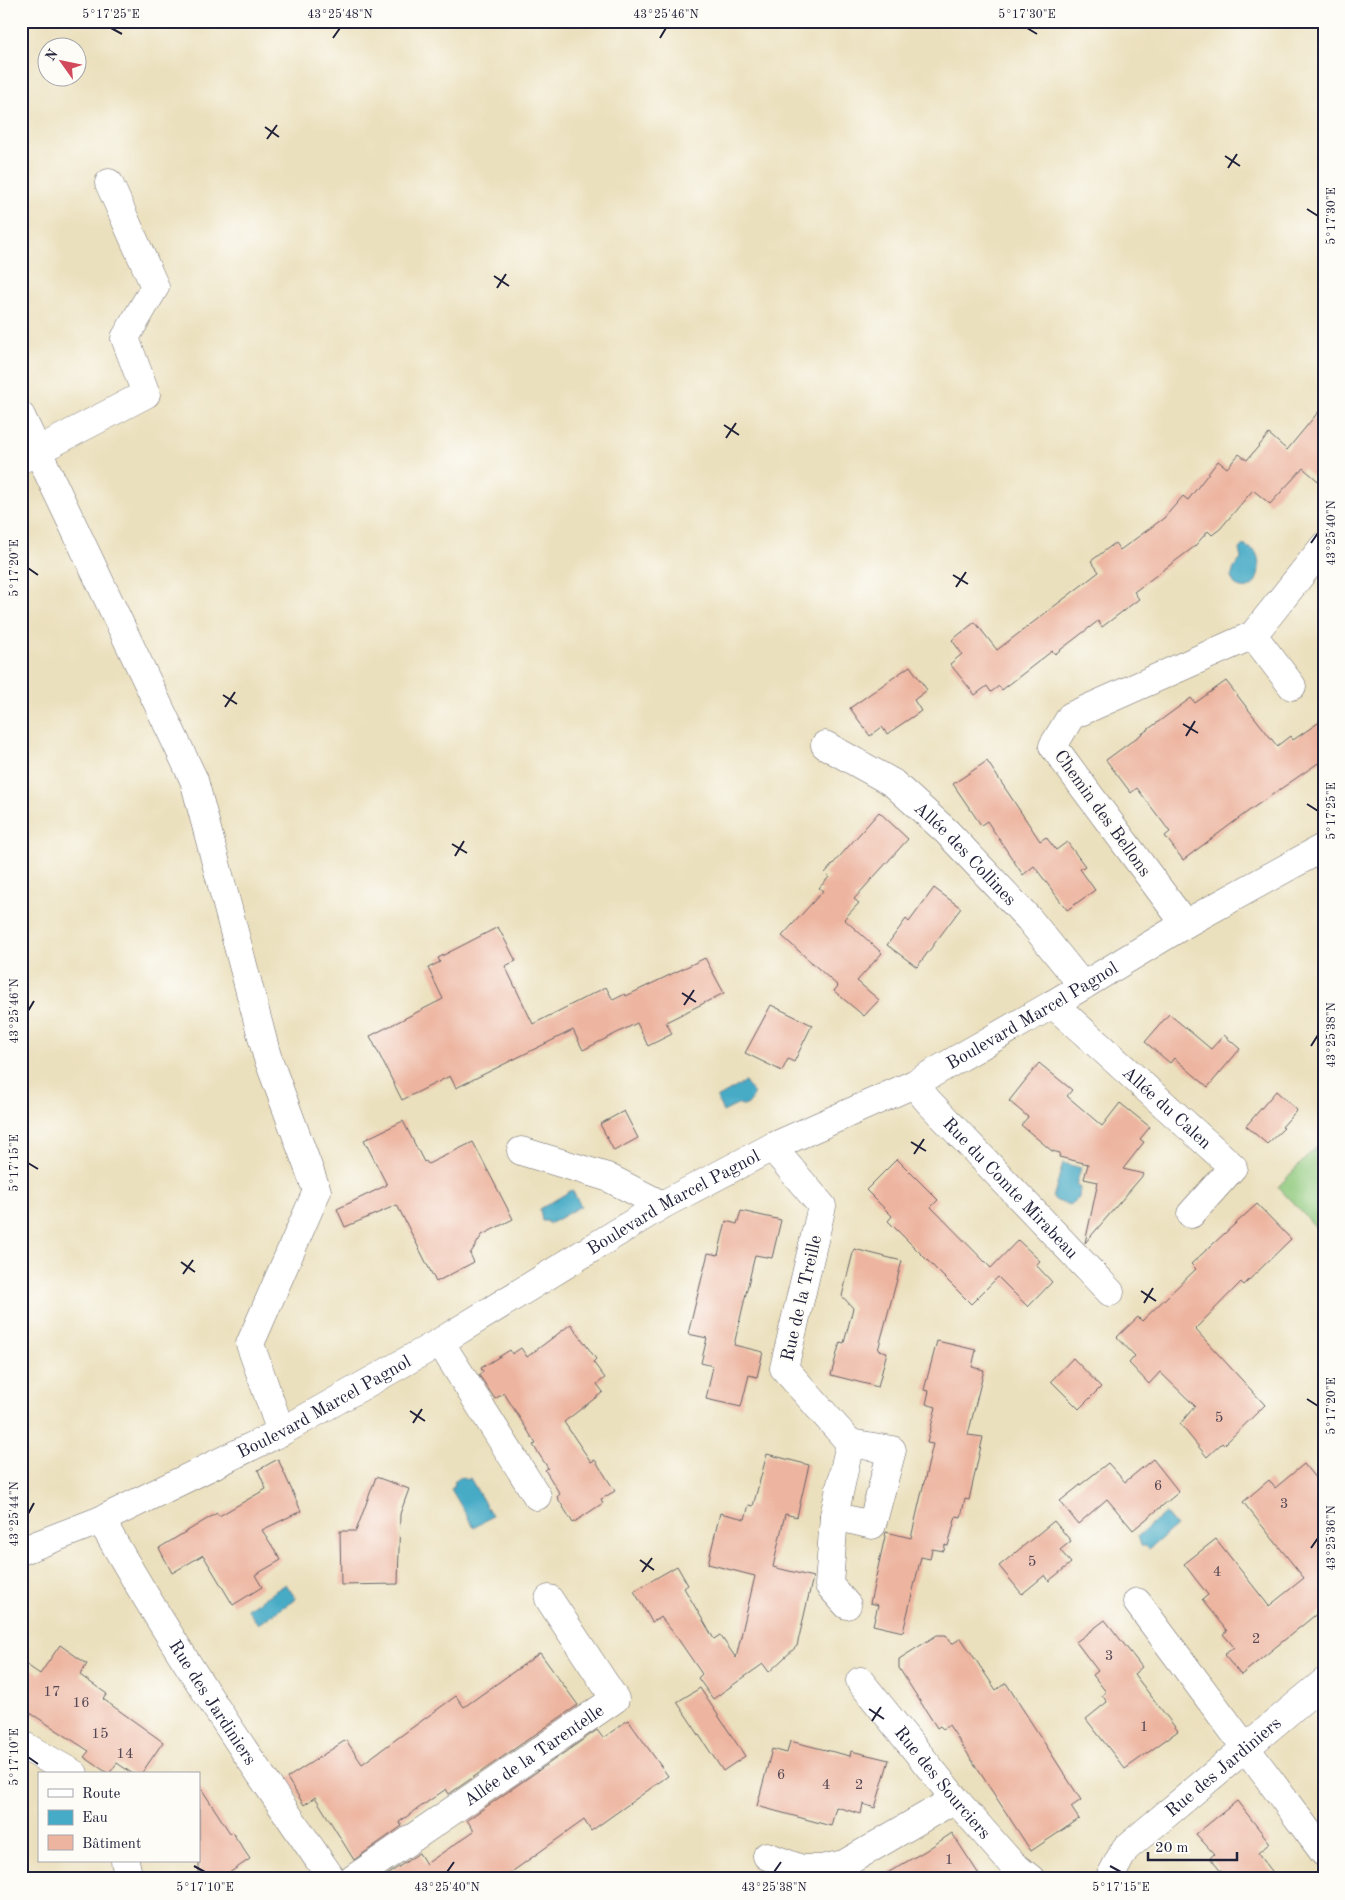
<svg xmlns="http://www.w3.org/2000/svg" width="1345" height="1900" font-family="'Old Standard TT',serif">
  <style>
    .green { fill: #8fc97d; stroke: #58765c }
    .water { fill: #46abc6; stroke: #346680 }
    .building { fill: #edb5a0 }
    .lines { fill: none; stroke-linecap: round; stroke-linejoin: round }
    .minor-casing { stroke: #686468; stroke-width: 29 }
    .minor { stroke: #fff; stroke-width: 28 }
    .ticks { fill: none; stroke: #22223b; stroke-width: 2 }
    .labels { text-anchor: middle; stroke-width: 4.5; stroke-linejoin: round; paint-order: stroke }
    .number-label { font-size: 15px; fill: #554754 }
    .street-label { font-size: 18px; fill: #22223b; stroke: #fdfcf7 }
    .neatline { fill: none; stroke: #22223b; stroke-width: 2 }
    .ticks-label { font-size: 12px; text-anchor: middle; fill: #22223b }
  </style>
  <rect width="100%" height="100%" fill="#fdfcf7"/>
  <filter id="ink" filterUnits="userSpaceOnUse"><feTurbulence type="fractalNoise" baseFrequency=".02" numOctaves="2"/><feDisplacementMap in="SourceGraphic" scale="10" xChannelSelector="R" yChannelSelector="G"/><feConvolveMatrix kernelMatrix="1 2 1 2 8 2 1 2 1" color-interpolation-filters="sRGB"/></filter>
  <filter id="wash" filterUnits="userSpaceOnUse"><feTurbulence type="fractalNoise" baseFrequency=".0096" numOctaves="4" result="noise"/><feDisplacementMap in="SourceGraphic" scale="20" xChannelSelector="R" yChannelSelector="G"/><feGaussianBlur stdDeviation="1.12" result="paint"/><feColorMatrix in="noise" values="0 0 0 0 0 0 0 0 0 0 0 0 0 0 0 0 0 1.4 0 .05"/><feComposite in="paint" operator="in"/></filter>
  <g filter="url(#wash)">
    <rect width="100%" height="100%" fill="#ebe0bd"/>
    <polygon class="green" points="1324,1139 1324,1236 1278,1187"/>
    <g class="water">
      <path d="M1243,545L1255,551C1264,564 1258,598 1236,586L1231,578L1234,568L1241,559L1239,549Z"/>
      <polygon points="745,1082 754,1094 750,1103 744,1106 739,1104 723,1112 717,1098"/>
      <polygon points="1063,1163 1081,1168 1076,1185 1080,1188 1079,1198 1070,1205 1057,1201 1053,1198"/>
      <polygon points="572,1190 581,1206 549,1224 547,1221 542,1221 540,1209"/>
      <polygon points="462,1477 467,1480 470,1478 492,1516 474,1528 451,1489 454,1487 455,1480"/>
      <polygon points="1165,1513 1176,1526 1149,1549 1146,1546 1141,1546 1138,1536"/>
      <polygon points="286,1584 296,1599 258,1624 247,1609"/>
    </g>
    <g id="blocks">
      <g class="building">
        <polygon points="1324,405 1324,486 1303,468 1270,504 1253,490 1220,529 1212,535 1208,531 1194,547 1134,592 1139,599 1102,627 1098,621 1055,654 1052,651 1002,690 999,686 991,692 987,686 975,695 950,664 962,654 952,640 975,622 997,650 1099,572 1091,561 1115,543 1120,550 1164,518 1183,496 1188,500 1218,461 1227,468 1239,454 1247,460 1269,434 1287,450"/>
        <polygon points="910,666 927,690 914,700 921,711 887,734 882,727 870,736 850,708"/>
        <polygon points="1226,681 1277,746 1290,736 1293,740 1324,719 1324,759 1250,810 1183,860 1165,836 1170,832 1137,788 1131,793 1106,760 1191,698 1195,703"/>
        <polygon points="987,761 1040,841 1046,837 1056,850 1067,842 1085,866 1080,869 1095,890 1067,910 1034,866 1023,875 987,821 981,825 953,784"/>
        <polygon points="879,812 908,839 854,899 859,903 844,919 882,953 857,981 879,1000 864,1016 834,991 838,986 782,936 823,891 819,888 829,877 825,873"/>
        <polygon points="934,888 961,908 917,967 887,945 906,919 909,922"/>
        <polygon points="498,927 516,961 505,966 533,1024 606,987 613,1000 625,994 626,996 705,958 724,993 666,1022 672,1034 648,1046 637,1023 583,1050 573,1030 456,1088 450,1076 402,1100 370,1036 443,999 428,968 440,962 438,958"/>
        <polygon points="771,1005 812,1025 794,1062 788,1059 782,1071 745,1053"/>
        <polygon points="1169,1014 1211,1049 1224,1035 1240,1049 1208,1087 1174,1058 1170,1063 1145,1042"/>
        <polygon points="1039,1063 1072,1090 1067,1096 1102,1126 1120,1103 1150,1127 1140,1139 1144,1142 1123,1169 1144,1174 1085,1243 1098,1182 1084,1179 1088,1164 1059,1157 1060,1153 1052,1151 1021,1125 1028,1117 1009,1101"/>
        <polygon points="1276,1091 1297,1110 1282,1127 1284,1128 1267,1144 1246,1126"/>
        <polygon points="624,1111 638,1138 614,1151 600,1124"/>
        <polygon points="403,1121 424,1162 426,1161 428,1164 473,1142 513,1219 482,1235 470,1254 474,1262 436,1282 397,1205 345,1227 337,1209 387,1185 364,1140"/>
        <polygon points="897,1159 938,1200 931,1207 991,1268 1018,1240 1040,1261 1036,1265 1052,1282 1028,1307 998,1277 971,1304 888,1221 892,1216 866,1190"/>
        <polygon points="1257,1204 1291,1239 1244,1285 1241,1282 1195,1329 1265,1405 1224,1445 1222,1443 1207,1457 1180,1424 1195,1406 1160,1372 1149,1384 1129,1363 1135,1356 1117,1337 1138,1317 1142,1321 1196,1269 1191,1264"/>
        <polygon points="741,1211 781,1220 772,1258 755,1255 734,1345 763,1352 757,1377 749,1375 741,1407 706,1399 713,1366 701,1363 707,1338 688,1334 708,1253 718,1255 726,1221 737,1224"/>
        <polygon points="854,1249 902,1261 878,1350 887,1352 878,1387 831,1375 840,1342 844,1343 853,1308 842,1296"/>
        <polygon points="571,1324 596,1359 593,1362 605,1378 597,1384 603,1392 564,1422 591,1462 595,1460 615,1491 601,1499 603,1503 573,1523 557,1497 560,1494 545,1470 548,1468 533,1445 536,1444 504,1393 495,1399 479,1375 483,1372 481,1368 510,1350 512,1354 521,1348 527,1357"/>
        <polygon points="937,1341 976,1350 972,1367 984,1370 968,1435 983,1437 969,1500 965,1499 961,1517 956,1516 948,1546 945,1545 944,1551 932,1549 930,1559 921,1557 903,1632 873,1625 878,1605 870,1603 886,1532 911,1538 933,1444 927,1443 936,1407 926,1404 929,1391 924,1390"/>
        <polygon points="1073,1358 1101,1387 1079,1409 1051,1381"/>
        <polygon points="767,1454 809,1465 797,1517 785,1514 773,1567 813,1577 797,1646 769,1672 763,1664 713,1699 698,1678 702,1674 678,1639 661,1617 652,1622 634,1591 677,1566 688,1585 684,1588 714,1639 720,1635 736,1658 755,1576 708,1564 720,1513 745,1519 749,1505 753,1506"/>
        <polygon points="278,1459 301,1511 262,1530 281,1560 255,1575 262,1587 233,1605 203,1555 172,1573 159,1548 217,1513 219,1516 266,1489 258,1470"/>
        <polygon points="1153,1459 1179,1492 1133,1530 1107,1499 1078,1524 1060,1501 1108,1463 1125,1482"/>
        <polygon points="1304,1464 1324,1489 1324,1608 1241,1675 1224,1655 1234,1647 1223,1634 1227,1631 1202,1600 1208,1595 1184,1564 1216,1539 1269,1606 1304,1578 1243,1502 1269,1480 1275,1488"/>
        <polygon points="376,1477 409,1489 400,1514 398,1584 341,1585 340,1531 356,1531"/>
        <polygon points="1054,1521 1071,1541 1060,1550 1071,1563 1049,1581 1045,1575 1022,1594 999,1566"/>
        <polygon points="1105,1620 1142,1667 1134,1674 1178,1731 1125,1769 1086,1719 1107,1702 1102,1695 1106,1692 1093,1675 1098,1671 1076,1642"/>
        <polygon points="937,1635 946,1635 952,1644 961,1638 996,1690 1006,1683 1081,1800 1071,1807 1079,1819 1031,1851 949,1725 943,1729 940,1726 937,1728 899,1668 899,1659"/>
        <polygon points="60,1645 87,1664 80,1675 107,1694 103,1699 163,1742 141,1774 133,1774 117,1763 109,1774 84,1757 89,1751 21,1707 21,1661 40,1674"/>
        <polygon points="540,1653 578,1705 449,1794 446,1789 399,1822 402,1826 354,1860 315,1797 304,1805 287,1778 346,1740 362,1764 456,1696 464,1707"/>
        <polygon points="700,1688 745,1756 723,1771 677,1702"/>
        <polygon points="628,1720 668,1776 591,1831 584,1820 502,1879 381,1879 419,1853 426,1864 474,1831 467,1820 597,1730 603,1738"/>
        <polygon points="790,1741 850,1756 851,1751 889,1760 875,1808 863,1804 861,1814 836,1807 831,1826 757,1806 772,1749 787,1753"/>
        <polygon points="199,1785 230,1833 232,1832 250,1859 220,1879 199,1879"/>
        <polygon points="1237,1801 1270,1843 1258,1853 1278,1879 1227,1879 1210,1858 1214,1854 1196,1834"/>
        <polygon points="952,1833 982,1879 877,1879 925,1851"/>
      </g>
    </g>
  </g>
  <g filter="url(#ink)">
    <use href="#blocks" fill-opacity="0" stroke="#686468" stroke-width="1"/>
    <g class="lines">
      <g class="minor-casing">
        <g id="minor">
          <polyline points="21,416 194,780 267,1056 317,1191 250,1344 281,1432"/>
          <polyline points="22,459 146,394 125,338 155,287 109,183"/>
          <polyline points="1253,635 1292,686"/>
          <path id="s1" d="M825,745L893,783L947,832L1029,919L1083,986"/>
          <polyline points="1185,924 1053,746 1071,716 1253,635 1324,546"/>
          <path id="s2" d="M1053,1004L1233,1167L1191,1214"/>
          <path id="s3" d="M914,1084L928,1101L1110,1292"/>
          <polyline points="772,1147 822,1206 784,1368 850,1443 834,1516 829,1585 847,1605"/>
          <polyline points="521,1151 607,1177 662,1205"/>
          <polyline points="440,1342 537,1496"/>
          <polyline points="834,1516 872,1525 892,1450 850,1443"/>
          <path id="s4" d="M101,1520C171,1644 251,1762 332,1879"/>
          <path id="s5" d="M21,1551L101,1520L281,1432L440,1342L662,1205L772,1147L914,1084L1053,1004L1185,924L1324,847"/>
          <polyline points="1137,1602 1324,1853"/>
          <path id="s6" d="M860,1681L955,1799L1012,1864L1031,1879"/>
          <polyline points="21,1744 74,1774"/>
          <polyline points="767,1856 802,1869 821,1869 844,1864 955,1799"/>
          <polyline points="125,1861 129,1879"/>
          <path id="s7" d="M353,1879L615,1699L549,1599"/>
          <path id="s8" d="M1109,1879L1125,1849L1324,1682"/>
        </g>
      </g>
      <use href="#minor" class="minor"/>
    </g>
  </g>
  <path class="ticks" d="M111,28L122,34M1027,28L1037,34M333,38L340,28M660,38L666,28M265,127L279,137M267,139L277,125M1225,156L1240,166M1228,168L1237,154M1307,209L1318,216M494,276L509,286M497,288L506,274M724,425L739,435M726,438L736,423M1311,543L1318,533M28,568L38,575M953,575L968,584M956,587L966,572M223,695L237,704M225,707L235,692M1183,724L1198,733M1186,736L1195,721M1307,804L1318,811M452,844L467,853M455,856L464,841M682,993L696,1002M684,1005L694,990M28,1011L34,1001M1311,1046L1318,1035M911,1142L926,1151M914,1154L924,1139M28,1163L38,1169M181,1262L195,1272M183,1274L193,1260M1141,1291L1156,1301M1144,1303L1153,1288M1307,1399L1318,1406M410,1411L425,1421M413,1423L422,1409M28,1514L34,1503M1311,1548L1318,1538M640,1560L654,1570M642,1572L652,1558M869,1709L884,1719M872,1721L881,1707M28,1757L38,1764M194,1866L205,1872M1110,1866L1121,1872M447,1872L454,1862M774,1872L781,1862"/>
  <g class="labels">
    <g class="number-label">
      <text x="1219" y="1422">5</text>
      <text x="1158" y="1490">6</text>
      <text x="1284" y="1508">3</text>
      <text x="1032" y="1566">5</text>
      <text x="1217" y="1576">4</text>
      <text x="1256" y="1643">2</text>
      <text x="1109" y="1660">3</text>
      <text x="52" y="1696">17</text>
      <text x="81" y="1707">16</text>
      <text x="1144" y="1731">1</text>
      <text x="100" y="1738">15</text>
      <text x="125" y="1758">14</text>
      <text x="781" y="1779">6</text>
      <text x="826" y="1789">4</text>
      <text x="859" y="1789">2</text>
      <text x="949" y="1864">1</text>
    </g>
    <g class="street-label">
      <text transform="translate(1103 813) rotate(54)" y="6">Chemin des Bellons</text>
      <text dy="6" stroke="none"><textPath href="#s1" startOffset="179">Allée des Collines</textPath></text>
      <text dy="6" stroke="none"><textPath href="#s5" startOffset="1146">Boulevard Marcel Pagnol</textPath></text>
      <text dy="6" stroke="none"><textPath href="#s2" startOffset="154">Allée du Calen</textPath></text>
      <text dy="6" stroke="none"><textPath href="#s3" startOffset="142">Rue du Comte Mirabeau</textPath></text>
      <text dy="6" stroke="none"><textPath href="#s5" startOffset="741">Boulevard Marcel Pagnol</textPath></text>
      <text transform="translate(801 1298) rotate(-77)" y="6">Rue de la Treille</text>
      <text dy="6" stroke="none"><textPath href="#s5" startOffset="336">Boulevard Marcel Pagnol</textPath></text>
      <text dy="6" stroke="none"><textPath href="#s4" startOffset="214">Rue des Jardiniers</textPath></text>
      <text dy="6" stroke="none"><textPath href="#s7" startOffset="219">Allée de la Tarentelle</textPath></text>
      <text dy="6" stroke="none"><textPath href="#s8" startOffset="162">Rue des Jardiniers</textPath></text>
      <text dy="6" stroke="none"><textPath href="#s6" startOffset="131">Rue des Sourciers</textPath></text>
    </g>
  </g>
  <rect width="1345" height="1900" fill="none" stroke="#fdfcf7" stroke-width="55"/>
  <rect x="38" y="1772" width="162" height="90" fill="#fdfcf7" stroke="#a5a5ac"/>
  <rect x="48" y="1789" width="25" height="8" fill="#ffffff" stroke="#a5a5ac"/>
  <text x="82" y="1798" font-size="15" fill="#22223b">Route</text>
  <rect x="48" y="1810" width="25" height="15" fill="#46abc6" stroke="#a5a5ac"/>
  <text x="82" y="1822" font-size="15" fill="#22223b">Eau</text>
  <rect x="48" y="1835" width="25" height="15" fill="#edb5a0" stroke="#a5a5ac"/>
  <text x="82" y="1848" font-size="15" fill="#22223b">Bâtiment</text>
  <g transform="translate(62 62) rotate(303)"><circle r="24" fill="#fdfcf7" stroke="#a5a5ac"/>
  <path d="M0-4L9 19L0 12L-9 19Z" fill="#d1495b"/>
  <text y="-8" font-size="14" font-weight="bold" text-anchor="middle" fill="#22223b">N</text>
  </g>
  <path d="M1148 1852v8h89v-8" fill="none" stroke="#22223b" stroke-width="2.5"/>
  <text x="1155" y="1852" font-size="15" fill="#22223b" stroke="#fdfcf7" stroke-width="4" paint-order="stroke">20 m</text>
  <rect x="28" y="28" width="1290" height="1844" class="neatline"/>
  <g class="ticks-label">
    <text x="111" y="18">5°17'25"E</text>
    <text x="340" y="18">43°25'48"N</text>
    <text x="666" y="18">43°25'46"N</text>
    <text x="1027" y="18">5°17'30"E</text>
    <text transform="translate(1331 216) rotate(-90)" y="4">5°17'30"E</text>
    <text transform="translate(1331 533) rotate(-90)" y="4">43°25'40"N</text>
    <text transform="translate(14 568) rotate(-90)" y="4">5°17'20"E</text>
    <text transform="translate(1331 811) rotate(-90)" y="4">5°17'25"E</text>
    <text transform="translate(14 1011) rotate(-90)" y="4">43°25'46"N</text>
    <text transform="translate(1331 1035) rotate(-90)" y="4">43°25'38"N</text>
    <text transform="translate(14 1163) rotate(-90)" y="4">5°17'15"E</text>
    <text transform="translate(1331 1406) rotate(-90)" y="4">5°17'20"E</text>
    <text transform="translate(14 1514) rotate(-90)" y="4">43°25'44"N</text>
    <text transform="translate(1331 1538) rotate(-90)" y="4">43°25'36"N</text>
    <text transform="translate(14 1757) rotate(-90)" y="4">5°17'10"E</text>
    <text x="205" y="1891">5°17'10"E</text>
    <text x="447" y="1891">43°25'40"N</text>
    <text x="774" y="1891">43°25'38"N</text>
    <text x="1121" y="1891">5°17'15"E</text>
  </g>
</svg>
